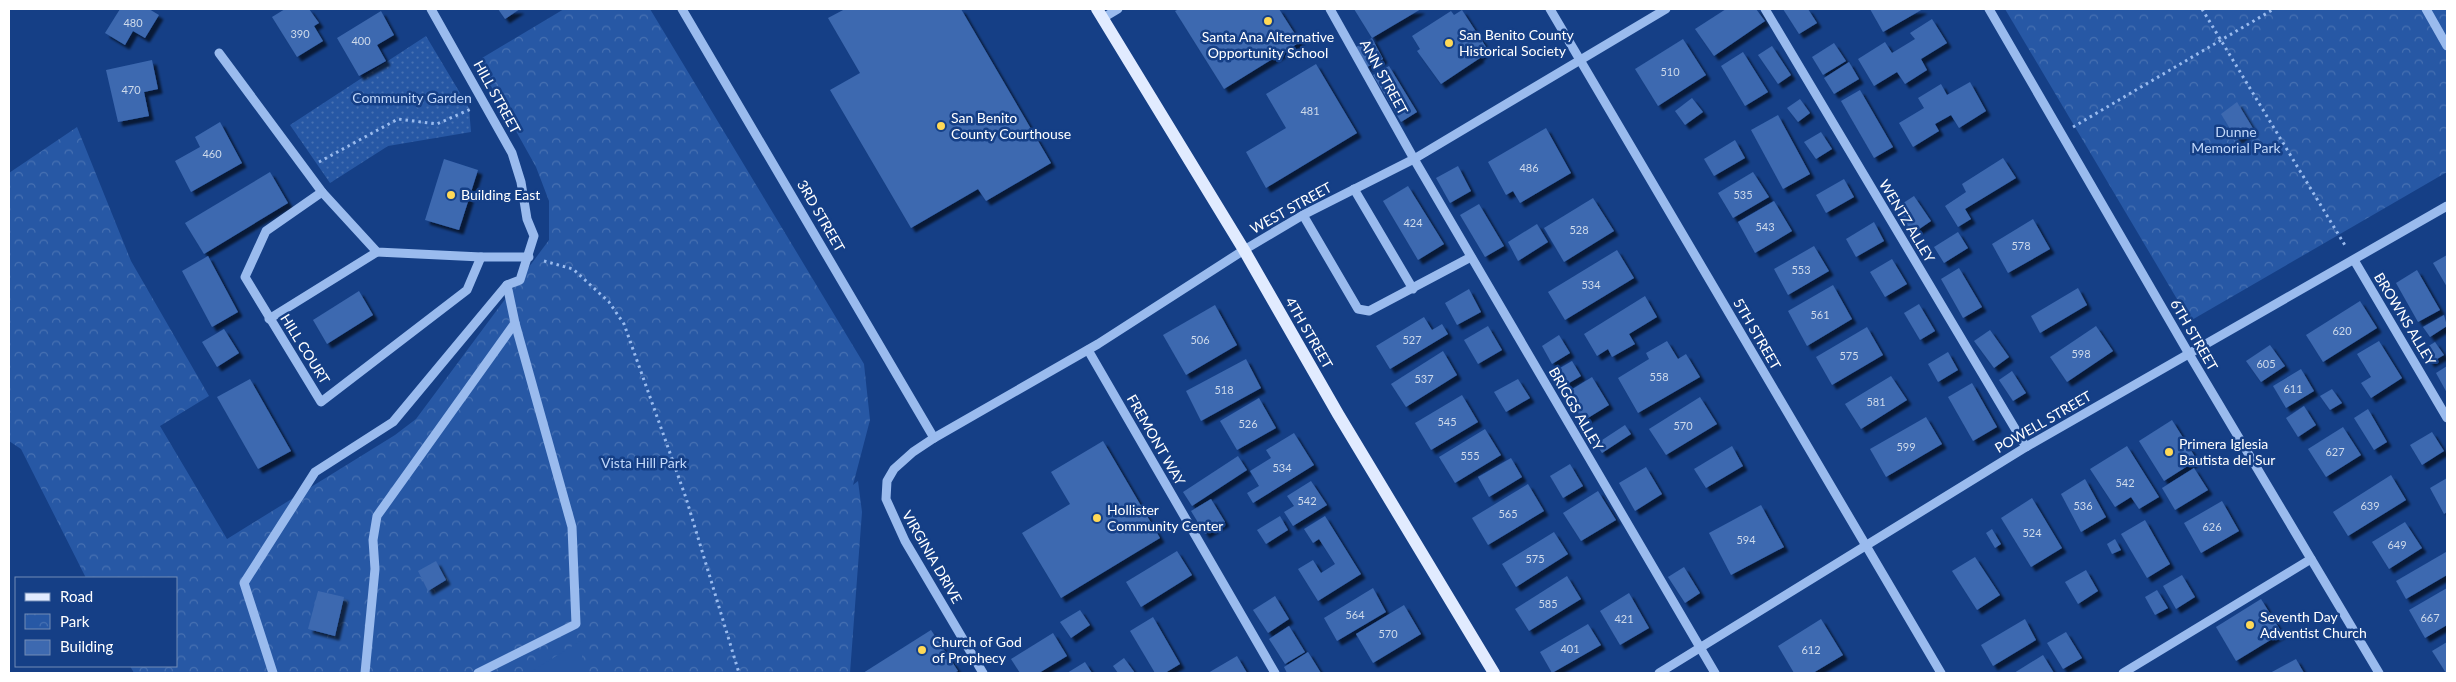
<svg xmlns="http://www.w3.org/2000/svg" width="2456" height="682" font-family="Lato,sans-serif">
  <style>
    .grass { fill: url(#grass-dots) }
    .park { fill: url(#park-crowns) }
    .pitch { fill: #2758a5 }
    .building { fill: #3d69b0; filter: url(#shadow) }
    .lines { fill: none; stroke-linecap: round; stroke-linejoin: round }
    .path { stroke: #9abbee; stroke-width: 3; stroke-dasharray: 2.5 4; stroke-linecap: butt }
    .minor { stroke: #9abbee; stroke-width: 9 }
    .major { stroke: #e1ebff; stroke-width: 12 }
    .poi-dot { fill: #ffd957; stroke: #153f86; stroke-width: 2 }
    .labels { text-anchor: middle; stroke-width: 5; stroke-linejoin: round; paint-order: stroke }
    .number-label { font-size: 11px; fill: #cedaeb }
    .poi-label { font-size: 14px; fill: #fff; stroke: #153f86; text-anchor: start }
    .street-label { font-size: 14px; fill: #fff; stroke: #153f86 }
    .park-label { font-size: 14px; fill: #c0d7fa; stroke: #153f86 }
  </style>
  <defs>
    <pattern id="grass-dots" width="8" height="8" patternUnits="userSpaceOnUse" patternTransform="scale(1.25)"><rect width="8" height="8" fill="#2758a5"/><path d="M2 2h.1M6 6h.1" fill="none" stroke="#4771b2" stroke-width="1.8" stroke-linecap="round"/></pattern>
    <pattern id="park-crowns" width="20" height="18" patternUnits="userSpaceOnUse" patternTransform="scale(1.25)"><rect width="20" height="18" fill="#2758a5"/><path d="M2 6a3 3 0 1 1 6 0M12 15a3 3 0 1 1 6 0" fill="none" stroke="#4771b2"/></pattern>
    <filter id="shadow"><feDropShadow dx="4.5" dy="4.5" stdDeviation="1" flood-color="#0009"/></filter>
  </defs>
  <rect width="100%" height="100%" fill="#153f86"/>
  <polygon class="grass" points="426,36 469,108 471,132 388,146 330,183 290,125"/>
  <g class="park">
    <polygon points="564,9 650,9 864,364 870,420 853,485 858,481 862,512 850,673 134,673 130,666 176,666 176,578 86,578 21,449 9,441 9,173 77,127 131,261 209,396 160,426 227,539 395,435 416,419 549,240 549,201 536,167 477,61"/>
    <polygon points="2005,9 2447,9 2447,172 2190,321"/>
  </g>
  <polygon class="pitch" points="582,640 582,673 529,673"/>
  <g class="building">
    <polygon points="120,9 149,9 159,15 145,38 133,31 125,45 105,33"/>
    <polygon points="285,9 309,9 319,23 314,26 323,41 297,57 272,17"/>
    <polygon points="498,9 520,9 505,19"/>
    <polygon points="845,9 961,9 1051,163 986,201 978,189 911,228 830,90 860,73 828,18"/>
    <polygon points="1179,9 1279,9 1300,42 1224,89 1175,11"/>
    <polygon points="1354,9 1421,9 1372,38"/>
    <polygon points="1726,9 1756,9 1765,21 1714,56 1695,29"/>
    <polygon points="1783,9 1808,9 1817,23 1799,34"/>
    <polygon points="1870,9 1923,9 1883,32"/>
    <polygon points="1462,10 1488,50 1479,56 1480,58 1441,84 1417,51 1420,49 1412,36 1451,11 1454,15"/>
    <polygon points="381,11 394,35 377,45 386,61 359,76 337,38"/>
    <polygon points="1932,19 1947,43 1921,59 1927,70 1905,84 1897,72 1874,86 1858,59 1885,42 1892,53 1915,39 1910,33"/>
    <polygon points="1372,38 1383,59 1367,67 1356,47"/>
    <polygon points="1683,39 1706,75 1658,106 1635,69"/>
    <polygon points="1834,43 1846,61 1823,75 1812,57"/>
    <polygon points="1772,46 1791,75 1778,84 1758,55"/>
    <polygon points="1743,52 1768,92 1745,106 1721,66"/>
    <polygon points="152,60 158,89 144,92 149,116 118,122 106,70"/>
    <polygon points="1849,62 1859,79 1834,94 1824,78"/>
    <polygon points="1316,64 1357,133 1266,188 1246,152 1286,128 1266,94"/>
    <polygon points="1389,66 1417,112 1401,122 1373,75"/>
    <polygon points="1970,82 1986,111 1959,128 1951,115 1935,124 1939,131 1913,147 1899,123 1924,108 1918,98 1941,84 1947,95"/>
    <polygon points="1860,90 1893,147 1874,158 1841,101"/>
    <polygon points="1692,98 1703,112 1685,125 1675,111"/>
    <polygon points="1800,99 1810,113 1798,122 1787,108"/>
    <polygon points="2237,102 2254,130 2237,140 2221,114"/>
    <polygon points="1778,115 1810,174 1783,189 1751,130"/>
    <polygon points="220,122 242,163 191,192 175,161 200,147 195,137"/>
    <polygon points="1546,128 1571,173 1520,203 1513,191 1506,195 1488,162"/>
    <polygon points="1821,132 1832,149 1816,159 1804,142"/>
    <polygon points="1735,140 1745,158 1714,176 1704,159"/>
    <polygon points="2003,158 2016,178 1965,209 1971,219 1958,227 1945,206 1966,192 1962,184"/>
    <polygon points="444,159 478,170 459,230 425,220"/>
    <polygon points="1458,166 1471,191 1450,203 1436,178"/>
    <polygon points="270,172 288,203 204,254 185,223"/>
    <polygon points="1753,172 1769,197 1733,218 1718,193"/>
    <polygon points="1844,179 1854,197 1826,213 1816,195"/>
    <polygon points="1408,186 1444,244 1418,260 1383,201"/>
    <polygon points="1914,196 1931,221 1912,234 1894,209"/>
    <polygon points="1593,198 1614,231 1564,262 1544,228"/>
    <polygon points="1774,201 1792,231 1755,253 1738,222"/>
    <polygon points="1479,204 1504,246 1485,257 1460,215"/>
    <polygon points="2033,219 2050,249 2008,273 1992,244"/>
    <polygon points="1874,222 1884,241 1856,257 1846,239"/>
    <polygon points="1537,224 1548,242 1518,261 1508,242"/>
    <polygon points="1958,232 1968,248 1944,263 1934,247"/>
    <polygon points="1814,246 1829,271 1788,295 1774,269"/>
    <polygon points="1617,250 1634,278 1565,320 1548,292"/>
    <polygon points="2447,255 2447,287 2433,263"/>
    <polygon points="208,256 238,312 212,327 182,271"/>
    <polygon points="1892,259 1907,284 1885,297 1870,272"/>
    <polygon points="1959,268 1982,307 1963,318 1941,279"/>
    <polygon points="2417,270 2440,310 2418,322 2396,283"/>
    <polygon points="1833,285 1852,319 1807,346 1788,311"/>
    <polygon points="2078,288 2087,305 2040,333 2031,316"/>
    <polygon points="1469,289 1481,312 1457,325 1445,303"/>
    <polygon points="359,291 373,315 327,344 313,320"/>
    <polygon points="1645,296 1657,317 1629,334 1635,344 1612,357 1608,349 1597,356 1584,334"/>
    <polygon points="2360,301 2377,328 2323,362 2306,335"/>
    <polygon points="1919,304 1935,331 1920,340 1904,313"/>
    <polygon points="1215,305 1237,345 1186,375 1163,335"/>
    <polygon points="2444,315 2447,326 2430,337 2423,327"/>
    <polygon points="1424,317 1432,330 1442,324 1448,334 1390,369 1376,346"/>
    <polygon points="1488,326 1502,350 1478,364 1464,340"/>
    <polygon points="2096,326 2113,351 2067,382 2050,357"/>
    <polygon points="1867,327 1883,355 1832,385 1816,357"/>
    <polygon points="224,329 239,353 217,367 202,342"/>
    <polygon points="1990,330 2009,357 1994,368 1974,341"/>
    <polygon points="1559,335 1570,353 1552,364 1542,346"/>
    <polygon points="1667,341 1678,359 1686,354 1700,377 1638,413 1618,378 1649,359 1646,353"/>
    <polygon points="2379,341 2402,378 2371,398 2361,383 2371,377 2357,354"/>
    <polygon points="2435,342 2444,355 2430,363 2422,350"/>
    <polygon points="2270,345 2285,366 2261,382 2246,361"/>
    <polygon points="1443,351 1457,375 1406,407 1391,384"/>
    <polygon points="1948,352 1958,370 1938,382 1928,364"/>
    <polygon points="1246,359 1261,388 1201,421 1186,391"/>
    <polygon points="1572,361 1581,376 1564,386 1555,371"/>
    <polygon points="2447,366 2447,393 2436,373"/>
    <polygon points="2301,369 2314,391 2286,408 2273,386"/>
    <polygon points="2012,371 2026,393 2013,401 1999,380"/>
    <polygon points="1891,376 1907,400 1861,429 1845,404"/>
    <polygon points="1592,377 1609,405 1583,421 1566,393"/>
    <polygon points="250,379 291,451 258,469 217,397"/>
    <polygon points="1518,379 1530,398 1506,412 1494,392"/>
    <polygon points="1972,383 1997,427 1973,441 1948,397"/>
    <polygon points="2332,389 2342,403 2330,410 2320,396"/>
    <polygon points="1462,395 1478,422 1431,450 1415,423"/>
    <polygon points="1700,397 1717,424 1666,455 1649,429"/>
    <polygon points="1259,398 1276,428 1237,450 1220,421"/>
    <polygon points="2304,406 2316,425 2298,437 2286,418"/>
    <polygon points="2368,409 2387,442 2374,450 2354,418"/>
    <polygon points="1926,417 1942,444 1886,477 1870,449"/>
    <polygon points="2172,420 2197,460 2164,481 2139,441"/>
    <polygon points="1625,425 1631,434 1602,453 1596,444"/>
    <polygon points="2343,427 2361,455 2326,477 2308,449"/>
    <polygon points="1485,429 1501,455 1455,483 1439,457"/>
    <polygon points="2432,432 2444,451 2422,465 2410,445"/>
    <polygon points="1294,433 1314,465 1253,503 1247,493 1259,486 1250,471 1271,458 1266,450"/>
    <polygon points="1103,441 1160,538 1061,598 1022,533 1070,504 1051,472"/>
    <polygon points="1732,446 1743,466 1706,488 1694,469"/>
    <polygon points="2127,446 2159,497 2139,509 2131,497 2115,507 2090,469"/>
    <polygon points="1238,456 1247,470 1192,506 1183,492"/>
    <polygon points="1511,458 1522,477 1489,497 1478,477"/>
    <polygon points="1570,464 1583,486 1563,498 1550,476"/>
    <polygon points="1646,467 1662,494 1635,511 1619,483"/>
    <polygon points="2194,468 2208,490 2175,510 2162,488"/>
    <polygon points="2391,475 2406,500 2348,536 2333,512"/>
    <polygon points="2447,478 2447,512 2444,514 2430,488"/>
    <polygon points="2085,479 2106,517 2081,532 2061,494"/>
    <polygon points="1311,481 1327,505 1293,526 1284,512 1294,506 1287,496"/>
    <polygon points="1528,484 1544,511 1488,545 1472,518"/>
    <polygon points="1598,491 1616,520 1581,541 1563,513"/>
    <polygon points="2032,498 2062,548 2031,567 2001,518"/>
    <polygon points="1211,499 1225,522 1205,534 1191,511"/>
    <polygon points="2222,501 2239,531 2201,553 2184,523"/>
    <polygon points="1761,505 1784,547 1731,575 1709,533"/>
    <polygon points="1280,516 1288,530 1266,544 1257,530"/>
    <polygon points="1325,516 1361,574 1318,601 1298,569 1313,560 1321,573 1335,564 1319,539 1313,543 1304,529"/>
    <polygon points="2145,520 2170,564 2147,578 2121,534"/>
    <polygon points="2405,522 2422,548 2389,569 2372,542"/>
    <polygon points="1992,529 2001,544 1995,548 1986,533"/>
    <polygon points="1554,532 1568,554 1516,587 1502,564"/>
    <polygon points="2115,539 2121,550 2112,554 2107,544"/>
    <polygon points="1177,551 1192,575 1141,607 1126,582"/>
    <polygon points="2446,552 2447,575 2406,599 2396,581"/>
    <polygon points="1975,557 2000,595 1977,610 1952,571"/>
    <polygon points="436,561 446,580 428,591 418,571"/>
    <polygon points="1684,567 1700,593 1685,603 1668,577"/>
    <polygon points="2086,570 2098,591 2078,604 2065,582"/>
    <polygon points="2182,575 2195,597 2176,609 2163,586"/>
    <polygon points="1567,576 1581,599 1529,631 1515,609"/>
    <polygon points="1373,588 1386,612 1337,641 1324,618"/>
    <polygon points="2447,588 2447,625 2425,638 2409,610"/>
    <polygon points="2157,590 2168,608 2155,615 2145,597"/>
    <polygon points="318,591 344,597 335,636 308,629"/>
    <polygon points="1629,593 1649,628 1620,645 1600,611"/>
    <polygon points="1275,596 1289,619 1268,633 1253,610"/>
    <polygon points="2261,599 2282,633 2236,661 2216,627"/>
    <polygon points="1404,605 1421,634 1373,663 1356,634"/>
    <polygon points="1080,610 1090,625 1071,638 1060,622"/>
    <polygon points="1153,617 1180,664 1165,673 1155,673 1130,631"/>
    <polygon points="1821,619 1843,655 1813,673 1794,673 1778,646"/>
    <polygon points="2025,619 2036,640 1993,666 1981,645"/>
    <polygon points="1588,624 1601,645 1552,673 1540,652"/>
    <polygon points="1289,626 1305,652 1285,664 1269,639"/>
    <polygon points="931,630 958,671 954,673 863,673"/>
    <polygon points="2066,632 2082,658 2063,669 2047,643"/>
    <polygon points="1053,633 1067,656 1039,673 1020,673 1011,659"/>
    <polygon points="2447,642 2447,672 2446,673 2432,651"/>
    <polygon points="1308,652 1321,673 1287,673 1284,667"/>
    <polygon points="2043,655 2054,673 2014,673"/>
    <polygon points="1237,656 1247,673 1208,673"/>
    <polygon points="1124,658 1135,673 1118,673 1113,666"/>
    <polygon points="2296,659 2304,673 2270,673"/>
    <polygon points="1085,662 1092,673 1067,673"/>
  </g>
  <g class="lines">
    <g class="path">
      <polyline points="2202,9 2346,247"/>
      <polyline points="2073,127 2274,9"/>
      <polyline points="319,162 398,119 437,124 471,109"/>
      <polyline points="544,261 573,269 609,302 624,324 686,498 739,673"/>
    </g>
    <g class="minor">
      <polyline points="682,9 934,438"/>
      <polyline points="1330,9 1414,159 1715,673"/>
      <polyline points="1550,9 1941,673"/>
      <polyline points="1765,9 2026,447"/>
      <polyline points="1989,9 2189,354 2379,673"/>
      <polyline points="2426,9 2447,46"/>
      <polyline points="1103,18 1118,9"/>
      <polyline points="219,53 322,192 266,231 245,277 321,402 467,290 481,257"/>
      <polyline points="1354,189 1413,289"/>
      <polyline points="322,192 377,252 481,257 529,257"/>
      <polyline points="1303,215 1358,309 1369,311 1471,257"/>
      <polyline points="2354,260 2447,418"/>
      <polyline points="269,319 377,252"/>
      <polyline points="1088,350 1275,673"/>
      <polyline points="273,673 244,583 315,472 393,422 507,285"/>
      <polyline points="365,673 375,569 373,540 377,516 515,323 507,285 520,280 534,236 527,219 521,182 512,153 431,9"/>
      <polyline points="478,673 576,624 572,527 515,323"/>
      <polyline points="983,673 905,541 886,499 887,481 894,469 913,452 934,438 1098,344 1244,250 1303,215 1414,159 1666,9"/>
      <polyline points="1659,673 2026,447 2447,206"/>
      <polyline points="2123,673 2311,559"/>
    </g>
    <polyline class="major" points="1097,9 1244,250 1338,414 1494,673"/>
  </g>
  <g class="poi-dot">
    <circle cx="1268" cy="21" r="5"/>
    <circle cx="1449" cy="43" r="5"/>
    <circle cx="941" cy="126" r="5"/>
    <circle cx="451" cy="195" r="5"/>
    <circle cx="2169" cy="452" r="5"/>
    <circle cx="1097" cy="518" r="5"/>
    <circle cx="2250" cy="625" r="5"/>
    <circle cx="922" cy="650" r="5"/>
  </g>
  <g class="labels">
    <g class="number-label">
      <text x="133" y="27">480</text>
      <text x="300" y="38">390</text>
      <text x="361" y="45">400</text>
      <text x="1670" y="76">510</text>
      <text x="131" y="94">470</text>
      <text x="1310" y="115">481</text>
      <text x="212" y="158">460</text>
      <text x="1529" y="172">486</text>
      <text x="1743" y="199">535</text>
      <text x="1413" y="227">424</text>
      <text x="1765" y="231">543</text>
      <text x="1579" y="234">528</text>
      <text x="2021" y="250">578</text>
      <text x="1801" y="274">553</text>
      <text x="1591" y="289">534</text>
      <text x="1820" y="319">561</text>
      <text x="2342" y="335">620</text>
      <text x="1200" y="344">506</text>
      <text x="1412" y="344">527</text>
      <text x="2081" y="358">598</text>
      <text x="1849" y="360">575</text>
      <text x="2266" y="368">605</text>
      <text x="1659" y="381">558</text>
      <text x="1424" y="383">537</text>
      <text x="2293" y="393">611</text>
      <text x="1224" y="394">518</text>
      <text x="1876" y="406">581</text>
      <text x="1447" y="426">545</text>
      <text x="1248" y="428">526</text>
      <text x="1683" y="430">570</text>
      <text x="1906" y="451">599</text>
      <text x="2335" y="456">627</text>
      <text x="1470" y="460">555</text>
      <text x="1282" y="472">534</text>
      <text x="2125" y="487">542</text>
      <text x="1307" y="505">542</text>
      <text x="2083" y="510">536</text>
      <text x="2370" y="510">639</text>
      <text x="1508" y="518">565</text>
      <text x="2212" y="531">626</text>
      <text x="2032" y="537">524</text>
      <text x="1746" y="544">594</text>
      <text x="2397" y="549">649</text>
      <text x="1535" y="563">575</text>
      <text x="1548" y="608">585</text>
      <text x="1355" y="619">564</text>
      <text x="2430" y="622">667</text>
      <text x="1624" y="623">421</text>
      <text x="1388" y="638">570</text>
      <text x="1570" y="653">401</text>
      <text x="1811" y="654">612</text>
    </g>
    <g class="poi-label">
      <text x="1459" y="40">San Benito County<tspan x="1459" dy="16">Historical Society</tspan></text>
      <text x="1268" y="42" text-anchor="middle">Santa Ana Alternative<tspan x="1268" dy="16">Opportunity School</tspan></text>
      <text x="951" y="123">San Benito<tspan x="951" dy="16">County Courthouse</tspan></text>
      <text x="461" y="200">Building East</text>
      <text x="2179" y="449">Primera Iglesia<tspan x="2179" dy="16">Bautista del Sur</tspan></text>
      <text x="1107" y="515">Hollister<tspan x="1107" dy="16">Community Center</tspan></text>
      <text x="2260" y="622">Seventh Day<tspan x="2260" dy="16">Adventist Church</tspan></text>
      <text x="932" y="647">Church of God<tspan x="932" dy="16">of Prophecy</tspan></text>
    </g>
    <g class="street-label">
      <text transform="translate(1384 77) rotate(61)" y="5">ANN STREET</text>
      <text transform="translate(497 97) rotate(61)" y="5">HILL STREET</text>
      <text transform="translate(1291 208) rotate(-29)" y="5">WEST STREET</text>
      <text transform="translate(821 216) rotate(60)" y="5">3RD STREET</text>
      <text transform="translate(1907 221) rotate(59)" y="5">WENTZ ALLEY</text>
      <text transform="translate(2405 319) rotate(59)" y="5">BROWNS ALLEY</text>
      <text transform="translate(1309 333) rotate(60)" y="5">4TH STREET</text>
      <text transform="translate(1757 334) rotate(60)" y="5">5TH STREET</text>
      <text transform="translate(2194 335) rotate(60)" y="5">6TH STREET</text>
      <text transform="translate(305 349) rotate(58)" y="5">HILL COURT</text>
      <text transform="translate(1576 409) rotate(60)" y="5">BRIGGS ALLEY</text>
      <text transform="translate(2043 422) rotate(-30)" y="5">POWELL STREET</text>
      <text transform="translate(1156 440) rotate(60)" y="5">FREMONT WAY</text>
      <text transform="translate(932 557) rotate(60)" y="5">VIRGINIA DRIVE</text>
    </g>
    <g class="park-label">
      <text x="412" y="103">Community Garden</text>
      <text x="2236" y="137">Dunne<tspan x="2236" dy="16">Memorial Park</tspan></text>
      <text x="644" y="468">Vista Hill Park</text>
    </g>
  </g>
  <rect width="2456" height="682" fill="none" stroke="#ffffff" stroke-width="20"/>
  <rect x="15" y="577" width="162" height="90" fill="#153f86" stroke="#738cb6"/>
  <rect x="25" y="593" width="25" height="8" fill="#e1ebff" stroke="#738cb6"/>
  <text x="60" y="602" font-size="15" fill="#ffffff">Road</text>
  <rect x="25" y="614" width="25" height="15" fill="url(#park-crowns)" stroke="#738cb6"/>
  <text x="60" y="627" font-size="15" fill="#ffffff">Park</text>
  <rect x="25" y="640" width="25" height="15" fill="#3d69b0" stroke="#738cb6"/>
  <text x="60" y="652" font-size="15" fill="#ffffff">Building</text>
</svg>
